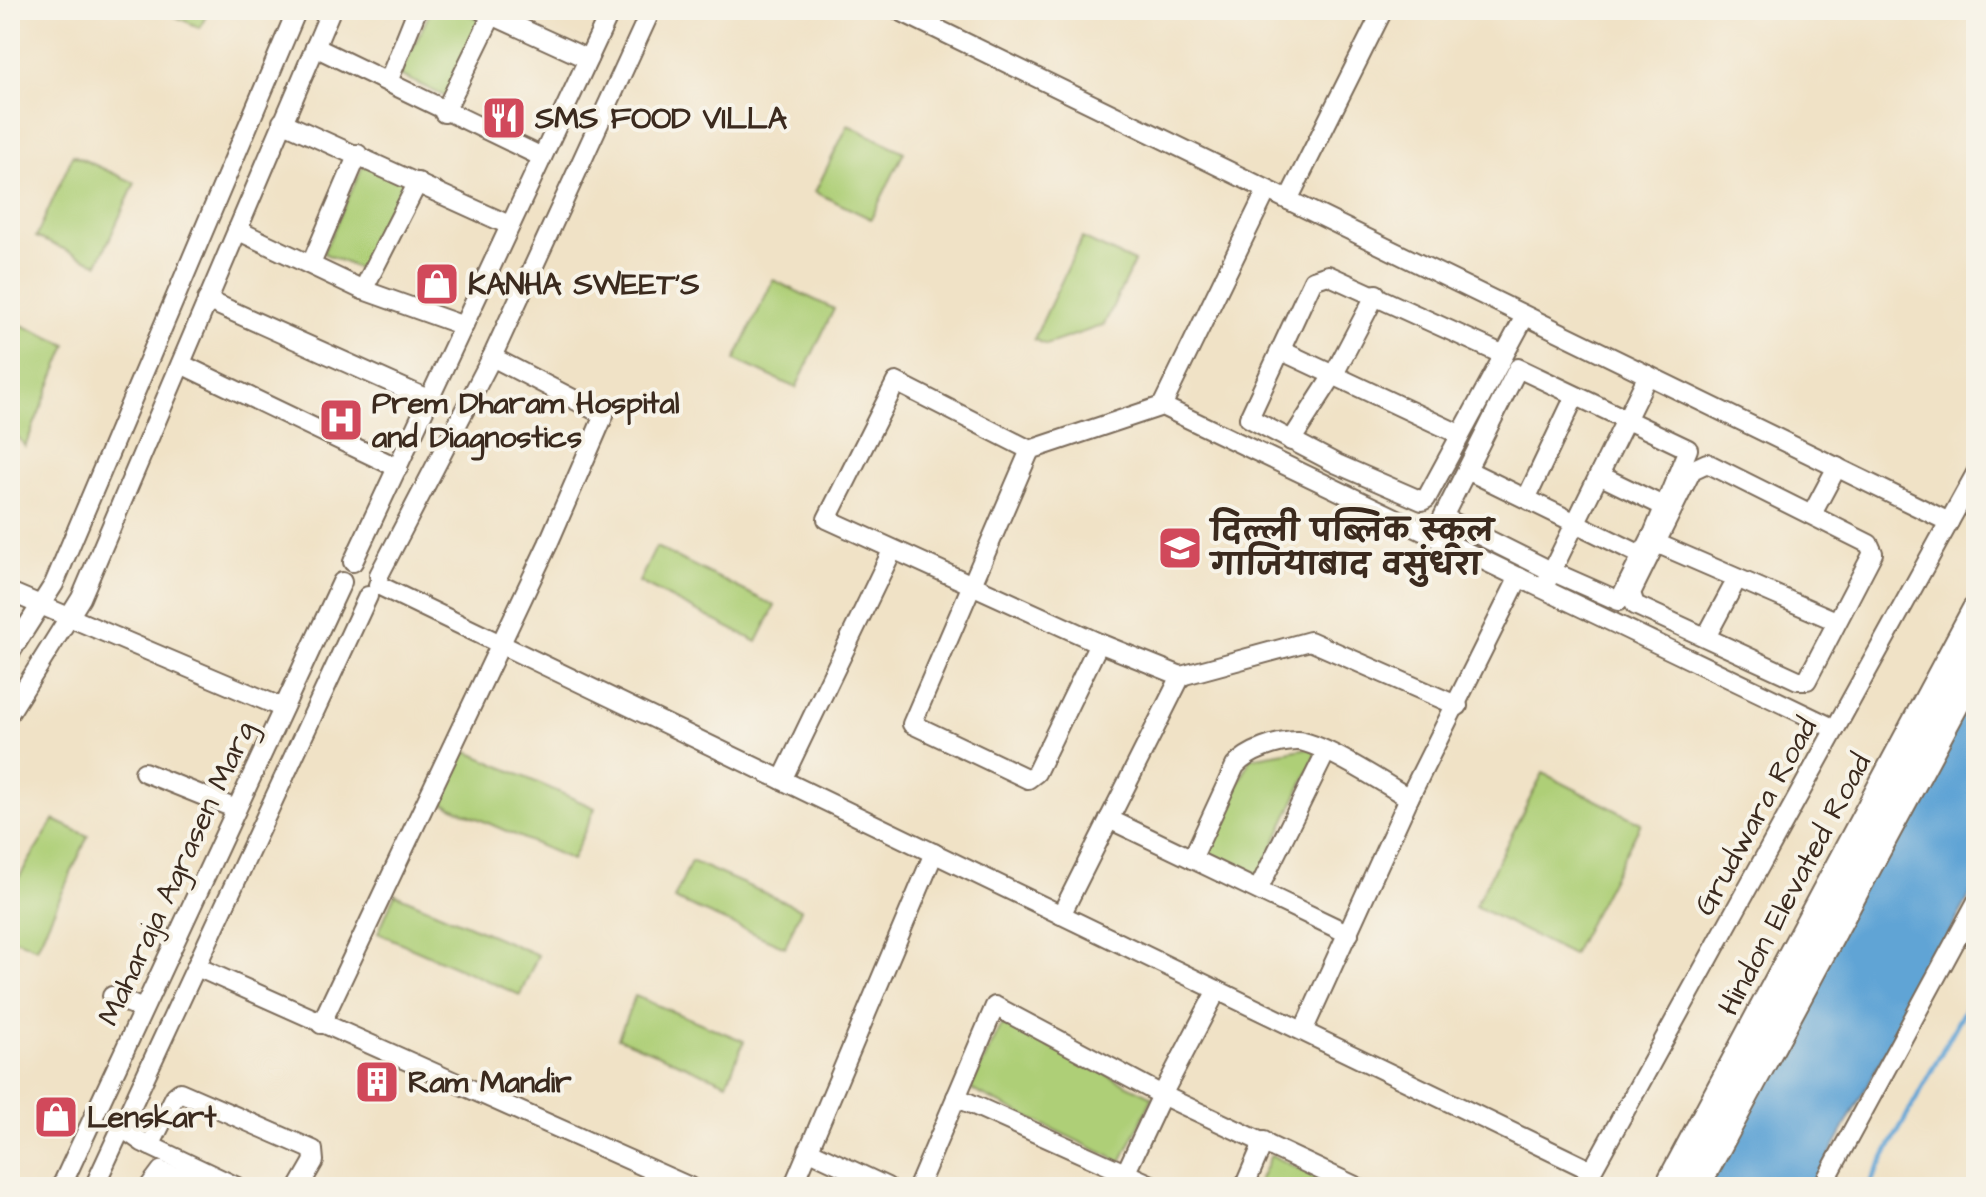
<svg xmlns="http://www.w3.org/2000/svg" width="1986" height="1197" font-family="'Architects Daughter','Playpen Sans Deva',sans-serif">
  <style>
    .green { fill: #aecf77; stroke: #747c4a; stroke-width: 2 }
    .water { fill: #60a4d5; stroke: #4e677a; stroke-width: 2 }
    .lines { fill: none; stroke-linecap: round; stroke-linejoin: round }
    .stream { stroke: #60a4d5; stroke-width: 5 }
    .minor-casing { stroke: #7a6a59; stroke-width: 22 }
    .highway-casing { stroke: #7a6a59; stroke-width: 32 }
    .minor { stroke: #fff; stroke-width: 18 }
    .highway { stroke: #fff; stroke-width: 28 }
    .labels { text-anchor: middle; stroke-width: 8; stroke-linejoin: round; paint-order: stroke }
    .poi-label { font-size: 30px; font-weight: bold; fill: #3b2a1e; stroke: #f7f3e8; text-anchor: start }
    .street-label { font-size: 30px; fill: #3b2a1e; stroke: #f7f3e8 }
  </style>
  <rect width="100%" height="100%" fill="#f7f3e8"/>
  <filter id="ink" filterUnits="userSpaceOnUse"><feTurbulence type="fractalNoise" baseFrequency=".0125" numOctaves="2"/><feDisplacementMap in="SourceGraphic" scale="16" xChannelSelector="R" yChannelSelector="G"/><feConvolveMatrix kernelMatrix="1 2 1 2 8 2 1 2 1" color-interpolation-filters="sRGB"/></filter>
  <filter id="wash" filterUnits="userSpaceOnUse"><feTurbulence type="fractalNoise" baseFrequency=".006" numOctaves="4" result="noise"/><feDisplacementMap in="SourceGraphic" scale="32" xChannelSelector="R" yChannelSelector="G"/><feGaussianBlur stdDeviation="1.8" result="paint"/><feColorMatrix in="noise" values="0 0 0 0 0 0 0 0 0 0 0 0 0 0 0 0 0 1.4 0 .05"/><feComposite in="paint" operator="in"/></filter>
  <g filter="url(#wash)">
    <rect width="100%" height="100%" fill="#f0e2c6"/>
    <g class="green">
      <polygon points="162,10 209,10 200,28"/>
      <polygon points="431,10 460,10 485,22 448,98 400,75"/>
      <polygon points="848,125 904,152 871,219 815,192"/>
      <polygon points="73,155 135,183 98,264 36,237"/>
      <polygon points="366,159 412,180 369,273 323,253"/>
      <polygon points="1082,238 1134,262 1104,325 1046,345 1034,339"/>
      <polygon points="773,280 834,309 796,388 735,360"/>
      <polygon points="10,320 67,345 25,447 10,425"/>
      <polygon points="656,547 775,606 757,642 639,582"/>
      <polygon points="1308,748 1317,753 1258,878 1204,854 1251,758"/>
      <polygon points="461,749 595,808 572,860 438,801"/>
      <polygon points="1543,773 1641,823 1572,955 1475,906"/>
      <polygon points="54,820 88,836 37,948 10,937 10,892"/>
      <polygon points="691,861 801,909 785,947 674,899"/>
      <polygon points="395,894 538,955 520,995 378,933"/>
      <polygon points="635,996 744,1041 727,1083 618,1038"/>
      <polygon points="1002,1024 1153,1097 1121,1162 970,1089"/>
      <polygon points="1271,1155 1336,1187 1256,1187"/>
    </g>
    <polygon class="water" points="1976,671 1976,884 1812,1187 1703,1187"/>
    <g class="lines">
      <polyline class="stream" points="1868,1187 1976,989"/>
    </g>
  </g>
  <g filter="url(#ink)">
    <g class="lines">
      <g class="minor-casing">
        <g id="minor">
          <polyline points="481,10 588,59"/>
          <polyline points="898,10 1949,522"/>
          <polyline points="315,47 542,157"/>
          <polyline points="388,82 417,10"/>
          <polyline points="444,113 492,15"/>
          <polyline points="282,122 509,225"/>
          <polyline points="1288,200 1383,10"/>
          <polyline points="237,230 363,290 464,326"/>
          <polyline points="311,264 358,154"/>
          <polyline points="363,290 418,182"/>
          <polyline points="207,300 430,400"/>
          <polyline points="1282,351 1459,434"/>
          <polyline points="1504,355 1328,275 1313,280 1249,418 1337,464 1422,501 1426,499 1524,318"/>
          <polyline points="181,364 398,468"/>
          <polygon points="1518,368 1688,449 1654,532 1619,601 1551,571 1443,517"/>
          <polyline points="1162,406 1267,190"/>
          <polyline points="1291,441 1334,374 1376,294"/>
          <polyline points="1030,450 912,724 1028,779 1036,773 1099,643"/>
          <polygon points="1707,463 1869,544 1873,553 1807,680 1798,680 1635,605 1631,593 1692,470"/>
          <polyline points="1467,470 1641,555"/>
          <polyline points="1599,475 1665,507"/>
          <polyline points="1527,497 1575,396"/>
          <polyline points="1812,514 1837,467"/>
          <polyline points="1656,543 1836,621"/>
          <polyline points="353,562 611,10"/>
          <polyline points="379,575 492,357 651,10"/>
          <polyline points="1547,581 1648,375"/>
          <polyline points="378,585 1592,1171"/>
          <polyline points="10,592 283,708"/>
          <polyline points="1706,637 1737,579"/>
          <polyline points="10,653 54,584 297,10"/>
          <polyline points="1458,706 1310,641 1181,676 1099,643 827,519 896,382 1030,450 1162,406 1835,729"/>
          <polyline points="10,712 81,598 331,10"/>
          <polyline points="144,772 236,809"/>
          <polyline points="782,780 892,551"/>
          <polyline points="1109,819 1349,934"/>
          <path d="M1192,859L1235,766C1248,751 1277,741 1297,741C1319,741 1387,785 1409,798"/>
          <polyline points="1258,890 1326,752"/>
          <polyline points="1061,915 1181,676"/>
          <polyline points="197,967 690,1187"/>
          <polyline points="112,996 143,1009"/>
          <polyline points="321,1024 548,544 604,415 492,357"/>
          <polyline points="1303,1031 1409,798 1519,577"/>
          <polyline points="956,1097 1156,1187"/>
          <polyline points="122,1128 142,1142 237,1187"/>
          <polyline points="150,1146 175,1096 180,1092 313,1150 314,1161 299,1187"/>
          <polyline points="808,1150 887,1187"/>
          <polyline points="61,1187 342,582"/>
          <polyline points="94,1187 368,596"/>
          <polyline points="149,1187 161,1171 201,1187"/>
          <polyline points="793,1187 934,853"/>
          <polyline points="918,1187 995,1006 1162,1095 1357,1187"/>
          <polyline points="1119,1187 1162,1095 1217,990"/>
          <polyline points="1244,1187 1264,1141"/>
          <polyline points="1583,1187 1976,473"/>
          <polyline points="1822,1187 1976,903"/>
        </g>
      </g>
      <g class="highway-casing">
        <g id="highway">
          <polyline points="1669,1187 1976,611"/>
          <polyline points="1695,1187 1976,664"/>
        </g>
      </g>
      <use href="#minor" class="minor"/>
      <use href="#highway" class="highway"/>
    </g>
  </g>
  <defs>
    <g id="restaurant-square" transform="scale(2.3)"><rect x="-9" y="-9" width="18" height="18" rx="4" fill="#d1495b" stroke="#f7f3e8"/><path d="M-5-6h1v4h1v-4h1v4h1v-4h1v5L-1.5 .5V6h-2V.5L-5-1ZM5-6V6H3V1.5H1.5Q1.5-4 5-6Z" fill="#fff"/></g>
    <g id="shop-square" transform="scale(2.3)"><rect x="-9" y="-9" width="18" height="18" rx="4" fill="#d1495b" stroke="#f7f3e8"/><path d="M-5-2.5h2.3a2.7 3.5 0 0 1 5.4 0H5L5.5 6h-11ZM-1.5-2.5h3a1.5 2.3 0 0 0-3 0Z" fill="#fff"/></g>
    <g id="hospital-square" transform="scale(2.3)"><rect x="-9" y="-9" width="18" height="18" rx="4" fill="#d1495b" stroke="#f7f3e8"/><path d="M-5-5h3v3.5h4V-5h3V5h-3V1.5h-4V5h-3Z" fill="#fff"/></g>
    <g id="school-square" transform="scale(2.3)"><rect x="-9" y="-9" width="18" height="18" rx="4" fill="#d1495b" stroke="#f7f3e8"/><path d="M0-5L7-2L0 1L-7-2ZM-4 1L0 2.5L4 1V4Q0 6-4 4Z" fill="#fff"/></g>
    <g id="building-square" transform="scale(2.3)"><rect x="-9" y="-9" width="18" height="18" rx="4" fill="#d1495b" stroke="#f7f3e8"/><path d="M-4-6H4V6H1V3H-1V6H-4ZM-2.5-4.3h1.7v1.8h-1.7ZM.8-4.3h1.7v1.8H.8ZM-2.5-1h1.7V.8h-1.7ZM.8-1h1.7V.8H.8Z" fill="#fff"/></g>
  </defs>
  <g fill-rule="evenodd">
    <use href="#restaurant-square" x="504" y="118"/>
    <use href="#shop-square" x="437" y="284"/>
    <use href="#hospital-square" x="341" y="420"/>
    <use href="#school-square" x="1180" y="548"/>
    <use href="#building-square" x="377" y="1082"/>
    <use href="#shop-square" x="56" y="1117"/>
  </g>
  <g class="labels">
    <g class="poi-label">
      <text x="535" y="128">SMS FOOD VILLA</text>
      <text x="468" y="294">KANHA SWEET'S</text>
      <text x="372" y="413">Prem Dharam Hospital<tspan x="372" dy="34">and Diagnostics</tspan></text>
      <text x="1211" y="541">दिल्ली पब्लिक स्कूल<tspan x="1211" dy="34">गाजियाबाद वसुंधरा</tspan></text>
      <text x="408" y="1092">Ram Mandir</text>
      <text x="87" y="1127">Lenskart</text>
    </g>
    <g class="street-label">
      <text transform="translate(1755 816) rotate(-61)" y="10">Grudwara Road</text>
      <text transform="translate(176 873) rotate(-65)" y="10">Maharaja Agrasen Marg</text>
      <text transform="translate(1794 884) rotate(-62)" y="10">Hindon Elevated Road</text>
    </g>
  </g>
  <rect width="1986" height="1197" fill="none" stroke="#f7f3e8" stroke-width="40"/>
</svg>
